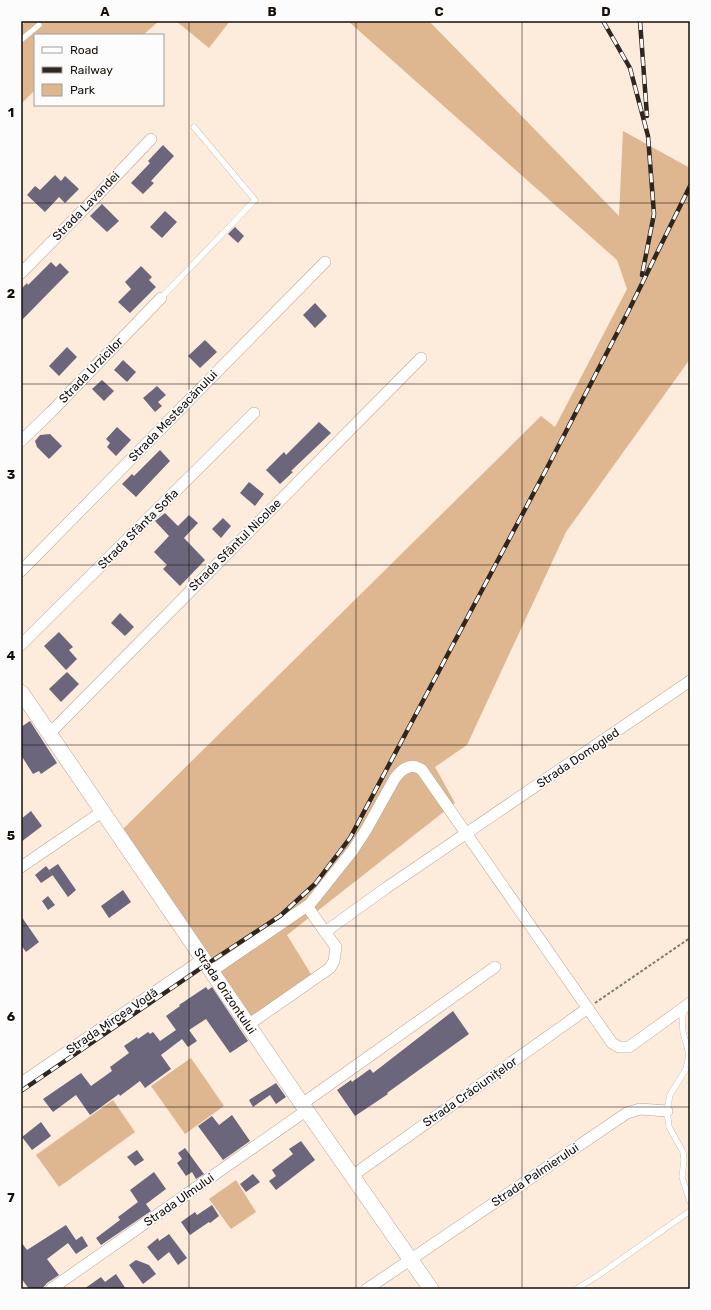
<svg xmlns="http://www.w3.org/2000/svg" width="711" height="1310" font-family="Rubik,sans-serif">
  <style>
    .green { fill: #deb791 }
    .building { fill: #6b667c }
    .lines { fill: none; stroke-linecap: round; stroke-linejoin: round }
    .lane-casing { stroke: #bba693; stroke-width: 6 }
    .street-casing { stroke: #bba693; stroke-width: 12 }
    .secondary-casing { stroke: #bba693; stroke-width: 16 }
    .path { stroke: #86796e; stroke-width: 2; stroke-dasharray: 3 2; stroke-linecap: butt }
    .lane { stroke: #fff; stroke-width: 5.5 }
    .street { stroke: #fff; stroke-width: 11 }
    .secondary { stroke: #fff; stroke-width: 15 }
    .rail-casing { stroke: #2f271f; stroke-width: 4.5 }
    .rail { stroke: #fcfcfc; stroke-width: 3; stroke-dasharray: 9; stroke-linecap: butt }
    .grid { fill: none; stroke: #160f08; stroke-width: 1; stroke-opacity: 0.55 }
    .labels { text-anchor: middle; stroke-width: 3.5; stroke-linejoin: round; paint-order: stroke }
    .street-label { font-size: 12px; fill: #160f08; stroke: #fcfcfc }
    .neatline { fill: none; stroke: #160f08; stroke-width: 1.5 }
    .grid-label { font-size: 13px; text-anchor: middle; font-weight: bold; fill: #160f08 }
  </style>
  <rect width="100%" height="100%" fill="#fdebdb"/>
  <g class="green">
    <polygon points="26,21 159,21 143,35 35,35 35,90 21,104 21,26"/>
    <polygon points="176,21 230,21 209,48"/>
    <polygon points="348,21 429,21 619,216 623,131 690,168 690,359 566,532 467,745 435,767 455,803 287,935 314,979 253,1021 123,829 541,416 555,427 627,289 617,260"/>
    <polygon points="191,1058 224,1106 185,1134 151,1086"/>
    <polygon points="113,1100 135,1132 59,1187 36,1155"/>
    <polygon points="236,1180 256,1212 231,1229 209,1199"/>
  </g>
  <g class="building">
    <polygon points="163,145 174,156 151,181 154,183 143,194 131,183 150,163 148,161"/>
    <polygon points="55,175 61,181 65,176 79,189 65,203 59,197 45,212 27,195 35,186 40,190"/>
    <polygon points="102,204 119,221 107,232 90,216"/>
    <polygon points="165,211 177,222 162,238 150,227"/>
    <polygon points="235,227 244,236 238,243 228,234"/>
    <polygon points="51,262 56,267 60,263 69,272 21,321 21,289 27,283 28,285"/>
    <polygon points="141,266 152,277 149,280 156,287 130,313 118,302 131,289 125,282"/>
    <polygon points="315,303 327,316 315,328 303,315"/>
    <polygon points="205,340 217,352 200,368 188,356"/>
    <polygon points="67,347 77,357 59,376 49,366"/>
    <polygon points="123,360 136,372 127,382 114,370"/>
    <polygon points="102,380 114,391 104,401 92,389"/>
    <polygon points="157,386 166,395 158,402 162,406 155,412 143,398"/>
    <polygon points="319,422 331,433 291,471 293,472 280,484 266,470 284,452 286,455"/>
    <polygon points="117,427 131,440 116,456 107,447 110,443 106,439"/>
    <polygon points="50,434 62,446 49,459 37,447 35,441 40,435"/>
    <polygon points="160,450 170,461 136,497 122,484 132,474 134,476"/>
    <polygon points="249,482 264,494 255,506 240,493"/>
    <polygon points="165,513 178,526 189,515 198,523 184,538 205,560 180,586 163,569 167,565 154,552 169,536 155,521"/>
    <polygon points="223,518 231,526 221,538 212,529"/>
    <polygon points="120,613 134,627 125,636 111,623"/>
    <polygon points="59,632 73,647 69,650 77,659 66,670 44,646"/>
    <polygon points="67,672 79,684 61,702 49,689"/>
    <polygon points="30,721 57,763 41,774 39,771 33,774 21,755 21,727"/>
    <polygon points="31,811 42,826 21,842 21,819"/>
    <polygon points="58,864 76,890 68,897 49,870"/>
    <polygon points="46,866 53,875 41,883 35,875"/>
    <polygon points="123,890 131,902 109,918 101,906"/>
    <polygon points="48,896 55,905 48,910 42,901"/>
    <polygon points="21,916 39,942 26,952 21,945"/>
    <polygon points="206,987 208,990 212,987 248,1041 230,1053 206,1019 189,1030 197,1041 188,1047 182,1039 161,1055 171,1069 145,1088 140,1081 120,1096 119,1094 90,1115 76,1095 53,1112 43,1099 81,1073 91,1086 112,1071 110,1067 129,1053 124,1046 137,1037 138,1039 148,1032 150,1034 153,1032 160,1041 176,1030 166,1016 180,1006 179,1005"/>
    <polygon points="453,1011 469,1034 387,1093 388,1094 355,1116 337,1090 351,1080 352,1082 370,1069 373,1073"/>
    <polygon points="276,1083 286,1097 276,1104 270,1095 253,1107 249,1100"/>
    <polygon points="232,1115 250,1141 223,1160 198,1126 212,1116 219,1125"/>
    <polygon points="41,1122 51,1136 32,1150 22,1137"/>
    <polygon points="301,1141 315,1160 276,1190 269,1181 276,1176 272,1170 293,1154 289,1149"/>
    <polygon points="185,1148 204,1174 196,1179 192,1172 186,1176 177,1163 182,1159 178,1153"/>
    <polygon points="137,1150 144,1160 135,1166 127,1157"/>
    <polygon points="154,1172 166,1189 146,1204 151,1211 101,1245 96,1238 120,1220 118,1217 138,1202 130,1190"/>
    <polygon points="253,1174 260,1182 246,1192 240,1184"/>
    <polygon points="212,1205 219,1216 210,1223 209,1222 190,1235 181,1222 195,1212 197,1215"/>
    <polygon points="66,1225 76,1240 82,1236 88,1246 76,1254 68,1243 47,1259 59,1275 47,1283 42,1289 29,1289 21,1278 21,1242 27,1250"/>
    <polygon points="169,1234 187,1258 178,1265 169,1252 158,1261 147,1247 158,1238 159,1241"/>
    <polygon points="136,1260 149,1265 156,1274 143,1284 129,1265"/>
    <polygon points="116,1274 126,1289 84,1289 101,1277 105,1282"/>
  </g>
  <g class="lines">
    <g class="lane-casing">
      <g id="lane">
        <polyline points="21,40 39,25"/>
        <polyline points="161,298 255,200 194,127"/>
        <polyline points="685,1008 682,1018 683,1032 689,1054 686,1069 670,1095 667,1111 669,1127 683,1152 684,1160 682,1177 690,1202"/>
        <polyline points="576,1289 596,1277 690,1211"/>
      </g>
    </g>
    <g class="street-casing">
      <g id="street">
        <polyline points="21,273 95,198 151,139"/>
        <polyline points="21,441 51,412 161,298"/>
        <polyline points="21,571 325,262"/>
        <polyline points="21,645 254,413"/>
        <polyline points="50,733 421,358"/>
        <polyline points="21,867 103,811"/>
        <polyline points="307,906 325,932"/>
        <path d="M212,971L310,904L353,850L366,830L395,778C402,769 411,762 422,770L612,1043L619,1047H629L690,1003"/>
        <polyline points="248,1025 330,968 334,961 336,947 325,932 386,888 690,681"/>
        <polyline points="21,1083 203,959"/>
        <polyline points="302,1104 495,967"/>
        <polyline points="352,1176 588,1008"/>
        <polyline points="51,1289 307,1110"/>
        <polyline points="367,1289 627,1113 640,1109 667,1111"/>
      </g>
    </g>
    <g class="secondary-casing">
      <polyline id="secondary" points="21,692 302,1104 431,1289"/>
    </g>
    <polyline class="path" points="595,1003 690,938"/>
    <use href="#lane" class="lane"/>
    <use href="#street" class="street"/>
    <use href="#secondary" class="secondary"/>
    <g class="rail-casing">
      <g id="rail">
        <polyline points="603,21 630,68 648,136 654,214 642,275"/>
        <polyline points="640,21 647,116"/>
        <polyline points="21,1091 207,964 280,916 315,884 350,838 547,468 628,312 690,186"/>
      </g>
    </g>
    <use href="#rail" class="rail"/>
  </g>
  <path class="grid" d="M189,21V1289M356,21V1289M522,21V1289M21,203H690M21,384H690M21,565H690M21,745H690M21,926H690M21,1107H690"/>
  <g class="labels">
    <g class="street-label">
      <text transform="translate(86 206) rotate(-46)" y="4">Strada Lavandei</text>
      <text transform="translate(91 370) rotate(-46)" y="4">Strada Urzicilor</text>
      <text transform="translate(173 416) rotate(-46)" y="4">Strada Mesteacănului</text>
      <text transform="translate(138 529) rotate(-45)" y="4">Strada Sfânta Sofia</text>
      <text transform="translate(235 545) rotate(-45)" y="4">Strada Sfântul Nicolae</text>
      <text transform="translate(578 758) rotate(-34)" y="4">Strada Domogled</text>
      <text transform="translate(225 991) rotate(56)" y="4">Strada Orizontului</text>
      <text transform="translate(112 1021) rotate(-34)" y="4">Strada Mircea Vodă</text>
      <text transform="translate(470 1092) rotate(-35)" y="4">Strada Crăciunițelor</text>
      <text transform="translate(535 1175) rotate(-34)" y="4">Strada Palmierului</text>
      <text transform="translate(179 1200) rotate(-35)" y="4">Strada Ulmului</text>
    </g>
  </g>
  <rect width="711" height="1310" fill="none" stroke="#fcfcfc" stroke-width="44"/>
  <rect x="34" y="34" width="130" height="72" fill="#fcfcfc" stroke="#a09d9a"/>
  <rect x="42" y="47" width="20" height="6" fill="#ffffff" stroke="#a09d9a"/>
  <text x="70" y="54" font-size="12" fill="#160f08">Road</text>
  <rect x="42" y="67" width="20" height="6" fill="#2f271f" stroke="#a09d9a"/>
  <text x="70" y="74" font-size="12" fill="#160f08">Railway</text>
  <rect x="42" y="84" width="20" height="12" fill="#deb791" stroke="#a09d9a"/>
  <text x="70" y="94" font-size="12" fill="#160f08">Park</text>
  <rect x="22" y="22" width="667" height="1266" class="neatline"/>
  <g class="grid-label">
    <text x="105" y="16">A</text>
    <text x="272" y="16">B</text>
    <text x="439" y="16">C</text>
    <text x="606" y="16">D</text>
    <text x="11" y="117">1</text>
    <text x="11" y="298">2</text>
    <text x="11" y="479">3</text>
    <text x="11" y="660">4</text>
    <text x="11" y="840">5</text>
    <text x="11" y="1021">6</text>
    <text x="11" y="1202">7</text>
  </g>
</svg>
